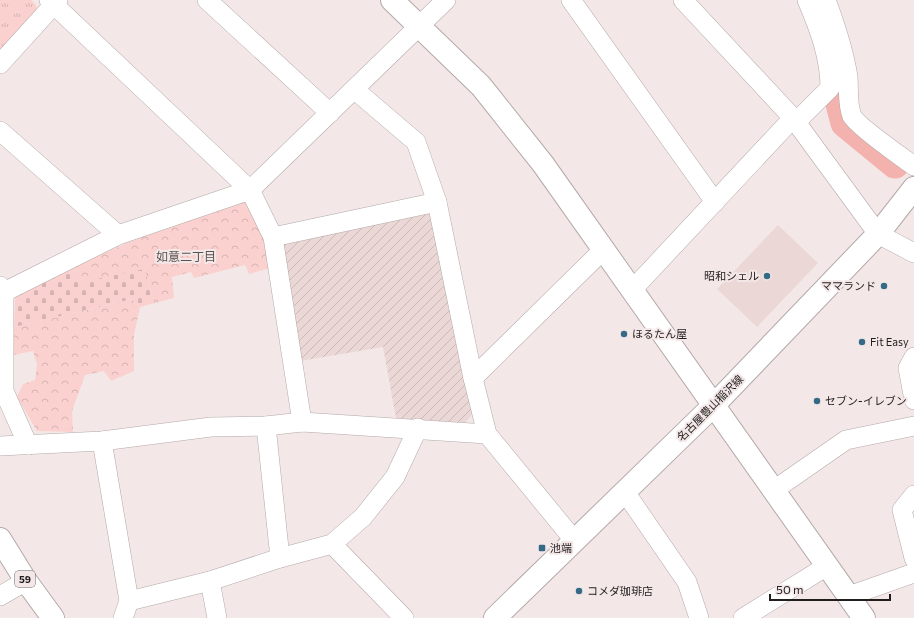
<svg xmlns="http://www.w3.org/2000/svg" width="914" height="618" font-family="Commissioner,'Noto Sans JP',sans-serif">
  <style>
    .built { fill: #ebd8d6 }
    .industrial { fill: url(#industrial-furrows) }
    .forest { fill: url(#forest-crowns) }
    .cemetery { fill: url(#cemetery-stones) }
    .park { fill: url(#park-tufts) }
    .lines { fill: none; stroke-linecap: round; stroke-linejoin: round }
    .river { stroke: #f3b2ad; stroke-width: 29 }
    .street-casing { stroke: #b3a9a8; stroke-width: 20 }
    .secondary-casing { stroke: #b3a9a8; stroke-width: 24 }
    .primary-casing { stroke: #b3a9a8; stroke-width: 24 }
    .street { stroke: #fff; stroke-width: 19 }
    .secondary { stroke: #fff; stroke-width: 22 }
    .primary { stroke: #fff; stroke-width: 22 }
    .poi-dot { fill: #356a86; stroke: #f3e8e7; stroke-width: 1.5 }
    .labels { text-anchor: middle; stroke-width: 4; stroke-linejoin: round; paint-order: stroke }
    .shield { fill: #f3e8e7; stroke: #605a5a; stroke-width: 1 }
    .shield-label { font-size: 10px; font-weight: bold; fill: #211d1d }
    .poi-label { font-size: 11px; fill: #211d1d; stroke: #f3e8e7; text-anchor: start }
    .street-label { font-size: 11px; fill: #211d1d; stroke: #f3e8e7 }
    .neighbourhood-label { font-size: 12px; fill: #5a5251; stroke: #f3e8e7 }
  </style>
  <defs>
    <pattern id="industrial-furrows" width="10" height="10" patternUnits="userSpaceOnUse"><rect width="10" height="10" fill="#ebd8d6"/><path d="M-1 1l2-2M0 10L10 0M9 11l2-2" fill="none" stroke="#c9b9b7"/></pattern>
    <pattern id="forest-crowns" width="20" height="18" patternUnits="userSpaceOnUse"><rect width="20" height="18" fill="#fad1ce"/><path d="M2 6a3 3 0 1 1 6 0M12 15a3 3 0 1 1 6 0" fill="none" stroke="#d6b3b0"/></pattern>
    <pattern id="cemetery-stones" width="16" height="16" patternUnits="userSpaceOnUse"><rect width="16" height="16" fill="#fad1ce"/><path d="M2 7V4a2 2 0 0 1 4 0v3zM10 15v-3a2 2 0 0 1 4 0v3z" fill="#d6b3b0"/></pattern>
    <pattern id="park-tufts" width="24" height="20" patternUnits="userSpaceOnUse"><rect width="24" height="20" fill="#fad1ce"/><path d="M3 7l-1-3M5 7V3M7 7l1-3M15 17l-1-3M17 17v-4M19 17l1-3" fill="none" stroke="#d6b3b0"/></pattern>
  </defs>
  <rect width="100%" height="100%" fill="#f3e8e7"/>
  <polygon class="built" points="778,225 818,263 757,327 717,289"/>
  <polygon class="industrial" points="425,211 433,216 472,415 465,423 396,418 383,347 300,361 281,244"/>
  <g class="forest">
    <polygon points="246,200 251,203 274,267 249,274 245,265 194,278 191,272 172,277 174,298 155,303 144,269 78,284 73,267 129,242"/>
    <polygon points="132,299 140,307 134,335 134,371 111,381 104,371 85,375 72,411 73,432 37,431 17,397 23,384 35,380 37,365 33,351 13,355 14,327"/>
  </g>
  <polygon class="cemetery" points="73,267 78,283 144,269 155,303 140,307 132,299 14,327 15,297 18,291"/>
  <polygon class="park" points="0,0 31,0 36,5 38,10 0,52"/>
  <g class="lines">
    <polyline class="river" points="836,54 839,66 839,100 845,123 895,164"/>
    <g class="street-casing">
      <g id="street">
        <polyline points="49,0 250,190 273,237 302,422"/>
        <polyline points="207,0 330,113"/>
        <polyline points="571,0 715,202"/>
        <polyline points="683,0 793,118 878,234 914,253"/>
        <path d="M826,0C835,24 844,51 848,77C849,89 847,104 852,116C857,126 903,158 914,166"/>
        <polyline points="0,64 58,0"/>
        <polyline points="355,90 416,142 437,202 473,378 487,434 574,540"/>
        <path d="M796,122L830,88C830,57 819,28 807,0"/>
        <polyline points="0,131 118,235"/>
        <polyline points="273,237 437,202"/>
        <polyline points="0,286 4,291 4,391 28,445"/>
        <polyline points="632,290 793,118"/>
        <polyline points="0,294 118,235 250,190 446,0"/>
        <polyline points="914,357 908,368 914,400"/>
        <polyline points="473,378 603,250"/>
        <polyline points="266,426 280,558"/>
        <polyline points="102,441 129,601 123,618"/>
        <polyline points="0,446 102,441 211,427 266,426 302,422 487,434"/>
        <polyline points="774,490 846,440 914,426"/>
        <polyline points="625,492 687,582 699,618"/>
        <polyline points="914,495 902,510 914,558"/>
        <polyline points="332,544 404,618"/>
        <polyline points="210,581 217,618"/>
        <polyline points="0,596 26,581"/>
        <polyline points="849,596 914,573"/>
        <polyline points="129,601 210,581 280,558 332,544 363,517 395,477 418,428"/>
        <polyline points="743,618 827,566"/>
      </g>
    </g>
    <g class="secondary-casing">
      <g id="secondary">
        <polyline points="392,0 481,86 543,164 864,618"/>
        <polyline points="495,618 713,406 878,234 914,188"/>
      </g>
    </g>
    <g class="primary-casing">
      <polyline id="primary" points="0,539 26,581 53,618"/>
    </g>
    <use href="#street" class="street"/>
    <use href="#secondary" class="secondary"/>
    <use href="#primary" class="primary"/>
  </g>
  <g class="poi-dot">
    <circle cx="767" cy="276" r="4"/>
    <circle cx="884" cy="286" r="4"/>
    <circle cx="624" cy="334" r="4"/>
    <circle cx="862" cy="342" r="4"/>
    <circle cx="817" cy="401" r="4"/>
    <rect x="538" y="544" width="8" height="8" rx="2"/>
    <circle cx="579" cy="591" r="4"/>
  </g>
  <g class="labels">
    <rect class="shield" x="15" y="571" width="20" height="16" rx="3"/>
    <g class="shield-label">
      <text x="25" y="583">59</text>
    </g>
    <g class="poi-label">
      <text x="759" y="280" text-anchor="end">昭和シェル</text>
      <text x="876" y="290" text-anchor="end">ママランド</text>
      <text x="632" y="338">ほるたん屋</text>
      <text x="870" y="346">Fit Easy</text>
      <text x="825" y="405">セブン-イレブン</text>
      <text x="550" y="552">池端</text>
      <text x="587" y="595">コメダ珈琲店</text>
    </g>
    <g class="street-label">
      <text transform="translate(710 408) rotate(-45)" y="4">名古屋豊山稲沢線</text>
    </g>
    <g class="neighbourhood-label">
      <text x="186" y="261">如意二丁目</text>
    </g>
  </g>
  <path d="M770 594v6h120v-6" fill="none" stroke="#211d1d" stroke-width="2"/>
  <text x="776" y="594" font-size="12" fill="#211d1d" stroke="#f3e8e7" stroke-width="3" paint-order="stroke">50 m</text>
</svg>
